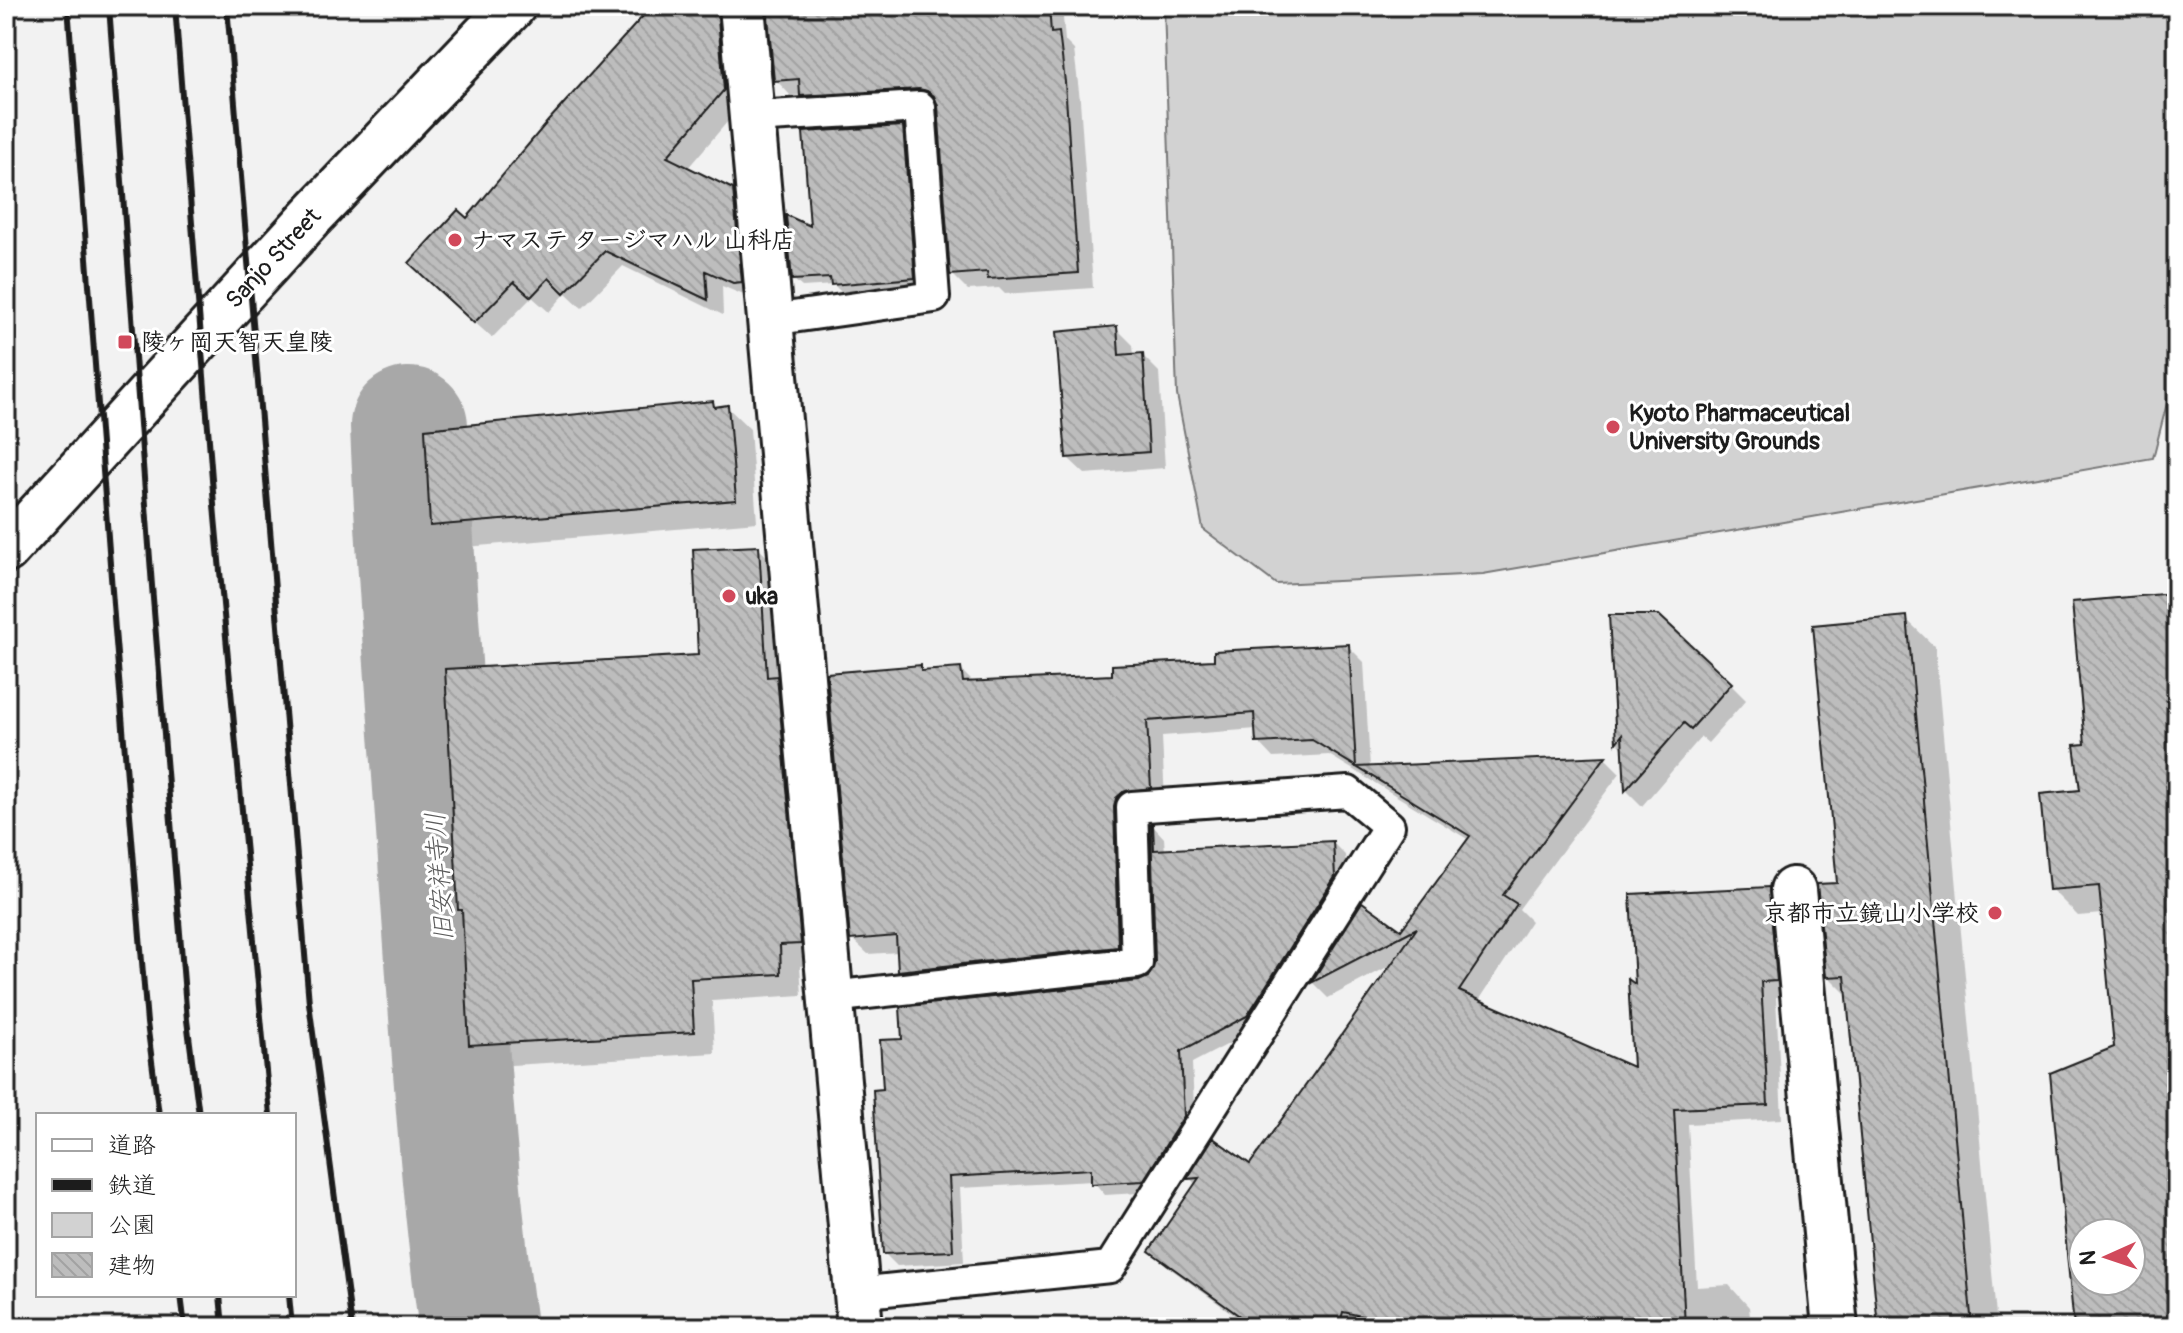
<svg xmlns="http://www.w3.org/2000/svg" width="2183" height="1333" font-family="Pangolin,'Klee One',sans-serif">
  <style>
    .green { fill: #d2d2d2; stroke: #777; stroke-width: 2 }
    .shadow { fill: #0003; fill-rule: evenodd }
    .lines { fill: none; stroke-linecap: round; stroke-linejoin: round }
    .river { stroke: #a8a8a8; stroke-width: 118 }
    .building { fill: url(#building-back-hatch); stroke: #1c1c1c; stroke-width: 2; fill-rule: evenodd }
    .lane-casing { stroke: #1c1c1c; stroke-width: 36 }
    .street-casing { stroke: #1c1c1c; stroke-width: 50 }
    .secondary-casing { stroke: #1c1c1c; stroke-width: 50 }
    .lane { stroke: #fff; stroke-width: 30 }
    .street { stroke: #fff; stroke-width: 44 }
    .secondary { stroke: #fff; stroke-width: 44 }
    .rail { stroke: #1c1c1c; stroke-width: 6 }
    .poi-dot { fill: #d1495b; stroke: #fff; stroke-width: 3 }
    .labels { text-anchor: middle; stroke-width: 6; stroke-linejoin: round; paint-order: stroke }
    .poi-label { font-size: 24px; font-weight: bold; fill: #1c1c1c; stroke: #fff; text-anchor: start }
    .street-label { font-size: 24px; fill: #1c1c1c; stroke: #fff }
    .water-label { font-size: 26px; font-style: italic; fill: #5b5b5b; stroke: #fff }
  </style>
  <defs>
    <pattern id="building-back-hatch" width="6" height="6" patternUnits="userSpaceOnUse" patternTransform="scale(2)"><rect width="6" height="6" fill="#bdbdbd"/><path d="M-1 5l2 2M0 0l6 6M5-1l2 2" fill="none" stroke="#a2a2a2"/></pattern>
  </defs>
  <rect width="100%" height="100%" fill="#f2f2f2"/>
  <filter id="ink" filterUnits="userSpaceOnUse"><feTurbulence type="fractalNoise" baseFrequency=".0125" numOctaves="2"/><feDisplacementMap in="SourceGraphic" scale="16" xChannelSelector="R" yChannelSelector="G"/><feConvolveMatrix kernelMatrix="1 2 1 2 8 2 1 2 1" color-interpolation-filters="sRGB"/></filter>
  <g filter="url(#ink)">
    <polygon class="green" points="1164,6 2177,6 2177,364 2153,458 1483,574 1276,584 1203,529 1177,395"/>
    <g class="shadow">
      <polygon points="655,6 716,6 733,23 740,107 687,169 732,191 749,208 751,298 722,286 723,315 623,266 582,308 566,293 549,312 532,297 492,338 428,280 467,220"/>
      <polygon points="774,6 1062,6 1065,41 1074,50 1080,100 1093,288 1005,294 999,288 968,290 952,274 940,105 818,111 802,95 791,96 776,80"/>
      <polygon points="903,128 911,136 922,286 841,292 834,285 802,287 793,279 812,230"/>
      <polygon points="1116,328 1133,345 1134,356 1142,355 1159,372 1165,468 1085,474 1068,458"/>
      <polygon points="712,403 717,409 727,407 750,429 757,522 454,548 432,525"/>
      <polygon points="758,548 780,569 821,965 800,966 802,995 712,1001 715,1053 493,1066 471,1044 465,914 460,909 700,657"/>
      <path d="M2174,595L2177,598V1327H2076L2052,1074L2116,1048L2103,914L2078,916L2051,889L2082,792L2087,746ZM2083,1233H2131V1281H2083Z"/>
      <polygon points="1611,617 1730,684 1746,700 1708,743 1701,737 1642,806 1626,790 1624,749 1618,743"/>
      <polygon points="1906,619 1935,647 1997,1327 1880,1327 1849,997 1828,976"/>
      <polygon points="1348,646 1364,662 1370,768 1605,758 1620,773 1519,909 1531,921 1478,1002 1635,1070 1637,988 1768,889 1784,904 1791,996 1776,997 1782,1119 1688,1124 1697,1287 1729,1285 1749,1307 1751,1327 1247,1327 1248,1325 1167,1266 1152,1251 1196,1185 1190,1178 1251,1166 1395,963 1328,998 1313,983 1363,905 1402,933 1469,840 1329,755 1273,758 1258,742 1257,729 1162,736 1165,803 1139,806 1133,962 916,986 900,971 899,952 868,954 852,939 920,668 925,673 961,670 974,683 1114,677"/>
      <polygon points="1153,826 1164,838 1165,852 1333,843 1345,855 1347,890 1259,1028 1192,1063 1195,1129 1155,1192 1105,1195 1093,1181 960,1188 964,1262 897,1266 885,1254 885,1091 904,1041 1149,979 1157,963"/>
    </g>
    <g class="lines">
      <path class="river" d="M409,426C415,575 428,724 438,874C449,1025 457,1177 478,1327"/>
    </g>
    <g class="building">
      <polygon points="652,6 717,6 724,90 667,157 733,189 742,282 733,283 706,271 708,300 605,251 564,293 549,278 531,297 514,282 474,323 409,263 458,210 467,218 548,121"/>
      <polygon points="767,6 1049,6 1051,33 1059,32 1065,82 1078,273 988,279 987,272 950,275 938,106 934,96 927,91 919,89 800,96 799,79 774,81"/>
      <polygon points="903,126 915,278 831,285 830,278 792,280 786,215 810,226 803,132"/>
      <polygon points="1117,326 1119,355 1143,353 1149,452 1066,458 1056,332"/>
      <polygon points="713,401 714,407 728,405 736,500 430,526 425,429"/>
      <polygon points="759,546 767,677 777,676 801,944 780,945 781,974 691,979 694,1032 469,1045 462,910 458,910 445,669 698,655 693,549"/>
      <path d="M2174,593L2177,619V1327H2074L2050,1073L2114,1047L2099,886L2049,890L2040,794L2080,790L2074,745L2085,744L2072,602ZM2083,1233H2131V1281H2083Z"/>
      <polygon points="1609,615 1659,615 1732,683 1691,729 1684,723 1625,791 1622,735 1616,743"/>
      <polygon points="1907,616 1954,1127 1972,1327 1878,1327 1845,976 1826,977 1817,884 1837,883 1813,625"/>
      <polygon points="1349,644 1356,767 1606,756 1503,895 1517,904 1459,991 1633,1067 1628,979 1635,984 1630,894 1769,887 1777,981 1761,982 1768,1105 1674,1109 1685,1327 1412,1327 1343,1312 1339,1327 1255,1327 1149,1251 1199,1178 1187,1179 1213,1138 1250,1164 1417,928 1311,983 1362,902 1401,930 1470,836 1312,740 1256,743 1254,713 1147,721 1151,788 1123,792 1116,798 1114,807 1118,947 898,971 896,936 850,940 827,673 921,665 921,671 961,668 963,682 1112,675 1112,665 1214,660 1214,651"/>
      <polygon points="1151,824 1153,824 1154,850 1333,841 1335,877 1247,1016 1181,1051 1184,1116 1143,1181 1091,1184 1091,1169 949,1177 953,1251 883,1254 873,1090 883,1089 880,1040 902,1039 900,1007 1139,981 1148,977 1155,962"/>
    </g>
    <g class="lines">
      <g class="lane-casing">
        <g id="lane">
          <polyline points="752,117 920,107 934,297 771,320"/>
          <polyline points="831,997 1137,963 1132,807 1348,792 1389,826 1110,1267 857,1293"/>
        </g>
      </g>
      <g class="street-casing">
        <g id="street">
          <polyline points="742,6 860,1327"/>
          <polyline points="1793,890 1835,1327"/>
        </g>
      </g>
      <g class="secondary-casing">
        <polyline id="secondary" points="6,550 311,217 513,6"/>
      </g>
      <use href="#lane" class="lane"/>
      <use href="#street" class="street"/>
      <use href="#secondary" class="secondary"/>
      <g class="rail">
        <polyline points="68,6 115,630 147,1023 159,1115"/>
        <polyline points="109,6 152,586 187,1020 199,1115"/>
        <polyline points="175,6 215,517 270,1115"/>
        <polyline points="227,6 309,1003 352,1327"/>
        <polyline points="181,1295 185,1327"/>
        <polyline points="220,1295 223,1327"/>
        <polyline points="289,1295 292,1327"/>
      </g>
    </g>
  </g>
  <g class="poi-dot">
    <circle cx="455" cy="240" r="8"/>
    <rect x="117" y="334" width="16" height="16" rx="4"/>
    <circle cx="1613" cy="427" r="8"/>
    <circle cx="729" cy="596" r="8"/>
    <circle cx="1995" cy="913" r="8"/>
  </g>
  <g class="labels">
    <g class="poi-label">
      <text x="471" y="248">ナマステ タージマハル 山科店</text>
      <text x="141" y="350">陵ヶ岡天智天皇陵</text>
      <text x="1629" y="421">Kyoto Pharmaceutical<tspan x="1629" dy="28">University Grounds</tspan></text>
      <text x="745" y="604">uka</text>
      <text x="1979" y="921" text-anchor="end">京都市立鏡山小学校</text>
    </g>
    <g class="street-label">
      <text transform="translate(273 258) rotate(-47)" y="8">Sanjo Street</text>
    </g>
    <g class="water-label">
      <text transform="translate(439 877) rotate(-94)" y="9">旧安祥寺川</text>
    </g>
  </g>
  <rect width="2183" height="1333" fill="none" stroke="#fff" stroke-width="32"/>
  <rect x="16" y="16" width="2151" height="1301" fill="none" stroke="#1c1c1c" stroke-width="3" filter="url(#ink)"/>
  <rect x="36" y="1113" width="260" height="184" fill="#ffffff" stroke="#a4a4a4" stroke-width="2"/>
  <rect x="52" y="1139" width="40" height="12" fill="#ffffff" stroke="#a4a4a4" stroke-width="2"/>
  <text x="108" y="1153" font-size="24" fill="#1c1c1c">道路</text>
  <rect x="52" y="1179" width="40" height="12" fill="#1c1c1c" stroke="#a4a4a4" stroke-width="2"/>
  <text x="108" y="1193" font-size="24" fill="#1c1c1c">鉄道</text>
  <rect x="52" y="1213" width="40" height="24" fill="#d2d2d2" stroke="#a4a4a4" stroke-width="2"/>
  <text x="108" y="1233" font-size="24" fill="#1c1c1c">公園</text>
  <rect x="52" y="1253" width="40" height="24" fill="url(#building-back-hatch)" stroke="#a4a4a4" stroke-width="2"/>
  <text x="108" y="1273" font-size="24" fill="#1c1c1c">建物</text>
  <g transform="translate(2107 1257) rotate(267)"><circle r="38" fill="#ffffff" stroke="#a4a4a4" stroke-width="2"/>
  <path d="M0-6L14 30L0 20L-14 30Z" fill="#d1495b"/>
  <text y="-12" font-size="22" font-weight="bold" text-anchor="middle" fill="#1c1c1c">N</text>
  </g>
</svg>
